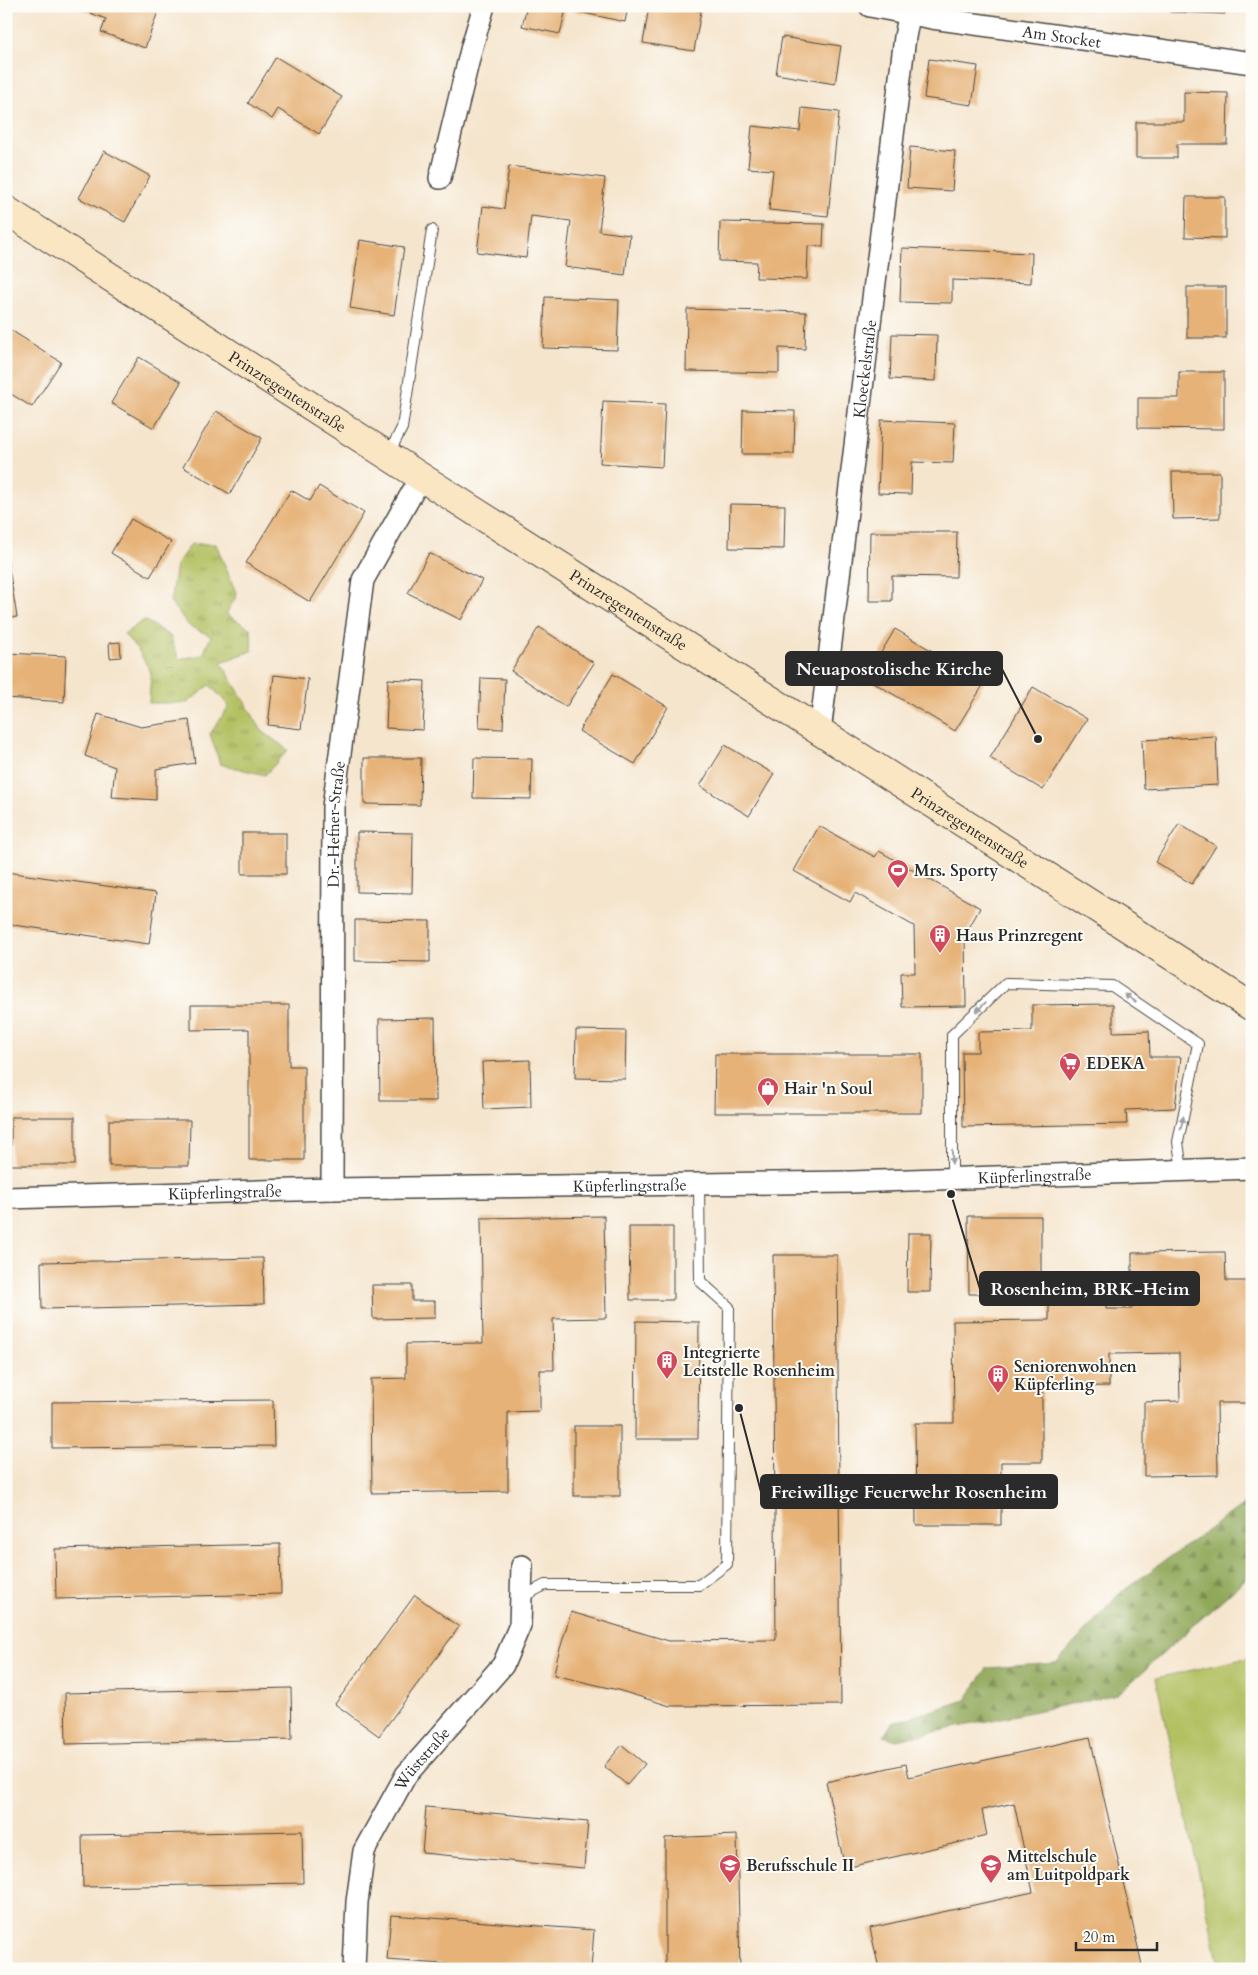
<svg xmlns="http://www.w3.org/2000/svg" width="1258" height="1975" font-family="Cardo,serif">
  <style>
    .grass { fill: url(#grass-tufts); stroke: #707647 }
    .forest { fill: url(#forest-firs); stroke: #5d6942 }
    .pitch { fill: #b4c163; stroke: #707647 }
    .building { fill: #e6b278 }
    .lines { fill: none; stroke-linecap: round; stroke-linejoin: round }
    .service-casing { stroke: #494743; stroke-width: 12 }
    .minor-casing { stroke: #494743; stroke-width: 24 }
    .secondary-casing { stroke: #494743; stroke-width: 30 }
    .service { stroke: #fff; stroke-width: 10 }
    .minor { stroke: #fff; stroke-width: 21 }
    .secondary { stroke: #fbe6c4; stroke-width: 28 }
    .oneway { fill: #a0a0a0 }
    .labels { text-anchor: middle; stroke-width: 4; stroke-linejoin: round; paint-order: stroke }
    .street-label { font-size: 16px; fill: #2b2b2b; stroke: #fdfcf7 }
    .poi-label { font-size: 16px; font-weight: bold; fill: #2b2b2b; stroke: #fdfcf7; text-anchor: start }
    .leader { fill: none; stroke: #2b2b2b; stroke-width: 2 }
    .callout-dot { fill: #2b2b2b; stroke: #fdfcf7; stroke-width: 2 }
    .callout { fill: #2b2b2b; stroke: #2b2b2b; stroke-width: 2 }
    .callout-label { font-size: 18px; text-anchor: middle; font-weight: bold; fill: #fff }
  </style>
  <defs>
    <pattern id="grass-tufts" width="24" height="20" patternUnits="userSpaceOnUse" patternTransform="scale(1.25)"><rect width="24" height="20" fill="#b4c163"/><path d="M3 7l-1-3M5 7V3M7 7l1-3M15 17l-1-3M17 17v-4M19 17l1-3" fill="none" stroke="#939d52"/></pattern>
    <pattern id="forest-firs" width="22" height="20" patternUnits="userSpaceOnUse" patternTransform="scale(1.25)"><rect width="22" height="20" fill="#8fa759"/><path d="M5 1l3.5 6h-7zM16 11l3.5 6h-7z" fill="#75884a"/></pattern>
  </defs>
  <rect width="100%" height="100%" fill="#fdfcf7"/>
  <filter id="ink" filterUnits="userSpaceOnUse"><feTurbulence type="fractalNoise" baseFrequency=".02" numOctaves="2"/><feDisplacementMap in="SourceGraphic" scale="10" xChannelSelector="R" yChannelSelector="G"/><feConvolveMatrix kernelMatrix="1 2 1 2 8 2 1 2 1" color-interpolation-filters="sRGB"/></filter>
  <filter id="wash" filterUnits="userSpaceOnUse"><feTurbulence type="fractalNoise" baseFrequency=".0096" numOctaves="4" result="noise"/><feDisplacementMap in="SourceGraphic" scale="20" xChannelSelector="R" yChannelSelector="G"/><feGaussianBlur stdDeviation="1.12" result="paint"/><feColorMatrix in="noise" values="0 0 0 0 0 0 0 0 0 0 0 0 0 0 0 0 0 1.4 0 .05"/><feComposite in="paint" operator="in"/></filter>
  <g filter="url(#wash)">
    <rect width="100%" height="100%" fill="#f5e5cd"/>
    <polygon class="grass" points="191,544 216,544 237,595 226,614 251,629 252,651 221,662 262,731 288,750 265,775 220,764 210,734 229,706 210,685 187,703 149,703 151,672 138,650 124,634 144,620 170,636 179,659 203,655 211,636 189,626 170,602 176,565"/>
    <polygon class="forest" points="1252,1498 1252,1573 1118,1694 896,1740 884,1736 892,1723 966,1700 987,1668 1056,1663 1120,1593"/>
    <polygon class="pitch" points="1252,1657 1252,1969 1220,1969 1156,1678"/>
    <g id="blocks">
      <g class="building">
        <polygon points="72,6 160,6 145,48 101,32 106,19"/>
        <polygon points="527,6 628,6 625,22 566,9 560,34 522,26"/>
        <polygon points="649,6 675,6 701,11 694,51 643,43"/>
        <polygon points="1170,6 1225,6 1225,14 1170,12"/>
        <polygon points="782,37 841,46 835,84 776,74"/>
        <polygon points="276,57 342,97 319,134 278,109 272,119 248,103"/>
        <polygon points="929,59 978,66 972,105 924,98"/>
        <polygon points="1184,92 1228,93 1227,144 1177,144 1177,158 1136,158 1136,122 1184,122"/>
        <polygon points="802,108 839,112 828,216 769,210 773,170 748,168 752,126 800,131"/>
        <polygon points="910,147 955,151 952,191 907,188"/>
        <polygon points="104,151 150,176 125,222 79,198"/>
        <polygon points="509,166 605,178 599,231 630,235 625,275 565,267 571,221 531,216 526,258 477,252 483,206 504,209"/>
        <polygon points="1186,197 1225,197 1225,238 1185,237"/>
        <polygon points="720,222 824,224 823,247 808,246 807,279 756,278 757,262 719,261"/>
        <polygon points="360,240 404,247 394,315 350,308"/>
        <polygon points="902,248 1032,253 1031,283 952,280 952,303 900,302"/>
        <rect x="1187" y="287" width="39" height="51"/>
        <polygon points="545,297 619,300 617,350 543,348"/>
        <polygon points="687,309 806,312 805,349 779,348 779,373 686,371"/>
        <polygon points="6,327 61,362 32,407 6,391"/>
        <polygon points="892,334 937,335 936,381 890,379"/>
        <polygon points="139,357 181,382 154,428 111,403"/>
        <polygon points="1179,372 1224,372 1224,429 1138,428 1138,398 1179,398"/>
        <polygon points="603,401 665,404 662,467 600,463"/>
        <polygon points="743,410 795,411 794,454 742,454"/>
        <polygon points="216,411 262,438 230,494 183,467"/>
        <polygon points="881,420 955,423 953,463 912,462 911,494 878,493"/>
        <polygon points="1172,472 1220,472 1220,518 1173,519"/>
        <polygon points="319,486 364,513 310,602 246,563 291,490 310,501"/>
        <polygon points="730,504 785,505 784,549 729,548"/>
        <polygon points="131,519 171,542 150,577 111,553"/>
        <polygon points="870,532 957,532 956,577 892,576 892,601 869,601"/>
        <polygon points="6,550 17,617 6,618"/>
        <polygon points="429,553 482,580 461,620 408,593"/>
        <polygon points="539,627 594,663 566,707 511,671"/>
        <polygon points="895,629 985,682 955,731 866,678"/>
        <polygon points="120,642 121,657 110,658 109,643"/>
        <polygon points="6,653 66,656 64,702 6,698"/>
        <polygon points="613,674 668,707 635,764 579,731"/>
        <polygon points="274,675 308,679 301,729 268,725"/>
        <polygon points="481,678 505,679 503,729 479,728"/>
        <polygon points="388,679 425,681 423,730 386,728"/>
        <polygon points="1033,687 1087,719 1043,790 990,758"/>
        <polygon points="98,714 141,727 189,720 195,763 156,769 156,800 112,797 115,767 85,756"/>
        <polygon points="1216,736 1218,785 1144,789 1142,740"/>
        <polygon points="725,745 774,774 749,816 700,786"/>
        <polygon points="364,758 421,758 420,805 364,804"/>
        <polygon points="474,758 532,759 531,799 473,798"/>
        <polygon points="1179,824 1216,846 1192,884 1155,862"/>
        <polygon points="819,826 875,857 879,851 980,908 965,935 966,1006 902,1007 901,973 915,973 914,926 855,893 850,902 794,871"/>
        <polygon points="357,832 413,833 412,893 357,892"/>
        <rect x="242" y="833" width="44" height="41"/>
        <polygon points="6,872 156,893 149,944 6,924"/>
        <polygon points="355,920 430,921 430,962 355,961"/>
        <polygon points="1113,1004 1113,1032 1149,1031 1150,1057 1181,1057 1175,1108 1126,1110 1127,1124 963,1127 962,1052 978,1052 978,1032 1032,1031 1032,1005"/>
        <polygon points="191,1005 289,1005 289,1066 304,1066 304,1160 249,1160 249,1029 191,1030"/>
        <polygon points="435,1018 436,1101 380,1101 379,1019"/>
        <polygon points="576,1030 626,1031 625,1079 575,1078"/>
        <polygon points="715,1054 922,1054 922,1113 714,1113"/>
        <polygon points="530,1060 531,1107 484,1109 482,1062"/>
        <rect x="11" y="1117" width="64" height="48"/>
        <polygon points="109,1120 190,1120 189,1166 109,1166"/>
        <polygon points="604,1216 606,1318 553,1319 554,1370 540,1370 540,1411 508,1412 508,1491 372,1493 371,1379 406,1378 406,1344 483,1343 481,1218"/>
        <polygon points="968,1216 1041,1216 1041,1294 969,1294"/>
        <polygon points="629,1227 673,1227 673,1300 630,1300"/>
        <polygon points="908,1233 931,1233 930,1292 907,1292"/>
        <polygon points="1225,1252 1226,1281 1252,1281 1252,1403 1217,1403 1218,1475 1144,1476 1144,1402 1180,1401 1179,1353 1109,1354 1109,1386 1042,1387 1042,1462 1001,1462 1001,1525 916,1525 915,1423 954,1423 953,1321 1049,1320 1049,1285 1105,1284 1106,1309 1132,1309 1132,1253"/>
        <polygon points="773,1255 837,1255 841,1705 670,1706 618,1690 554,1675 557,1659 571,1612 669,1641 776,1640"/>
        <polygon points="263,1258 264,1304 42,1309 41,1262"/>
        <polygon points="372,1285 412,1285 412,1301 435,1301 435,1318 373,1319"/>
        <polygon points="636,1321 699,1322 698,1439 635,1439"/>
        <polygon points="273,1400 274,1446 52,1448 52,1402"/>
        <rect x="574" y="1426" width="46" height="70"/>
        <polygon points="280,1544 281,1594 56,1599 55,1549"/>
        <polygon points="415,1595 459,1627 379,1736 335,1704"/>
        <polygon points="291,1688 292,1739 66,1744 65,1693"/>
        <polygon points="1090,1737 1142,1965 1127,1969 879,1969 870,1928 1033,1892 1014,1803 982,1810 987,1836 845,1868 826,1782 906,1764 909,1777"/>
        <polygon points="622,1745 645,1764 627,1785 604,1766"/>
        <polygon points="426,1807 588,1822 584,1868 422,1853"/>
        <polygon points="302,1831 303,1883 83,1887 82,1835"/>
        <polygon points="737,1835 740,1969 665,1969 665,1838"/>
        <polygon points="391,1915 594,1930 591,1969 513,1969 387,1960"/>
      </g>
    </g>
  </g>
  <g filter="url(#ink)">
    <use href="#blocks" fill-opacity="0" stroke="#494743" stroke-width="1"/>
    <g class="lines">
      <g class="service-casing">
        <g id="service">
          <polyline points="388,455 402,428 432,230"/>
          <polyline points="952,1178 952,1035 1006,983 1112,986 1198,1044 1178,1142 1182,1171"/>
          <polyline points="522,1597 545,1585 699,1585 727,1564 729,1307 700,1281 699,1183"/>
        </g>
      </g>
      <g class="minor-casing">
        <g id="minor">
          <path id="s1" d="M870,6L932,18L1252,63"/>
          <polyline points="440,178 472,46 484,6"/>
          <path id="s2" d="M820,732L905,37L911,6"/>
          <path id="s3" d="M332,1189L333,807L363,580L421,477"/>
          <path id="s4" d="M6,1198L332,1189L851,1182L1252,1168"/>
          <path id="s5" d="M354,1969L357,1902L364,1851L406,1775L503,1665L520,1625L522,1566"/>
        </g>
      </g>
      <g class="secondary-casing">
        <g id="secondary">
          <path id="s6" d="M6,210L421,477L1252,1007"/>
        </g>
      </g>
      <use href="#service" class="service"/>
      <use href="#minor" class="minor"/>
      <use href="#secondary" class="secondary"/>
    </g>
    <defs><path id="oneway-solid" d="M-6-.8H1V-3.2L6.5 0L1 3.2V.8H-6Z" transform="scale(1.25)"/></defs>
    <g class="oneway">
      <use href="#oneway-solid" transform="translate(1130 998) rotate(-146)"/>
      <use href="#oneway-solid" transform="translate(981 1007) rotate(136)"/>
      <use href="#oneway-solid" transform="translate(1182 1123) rotate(-78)"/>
      <use href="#oneway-solid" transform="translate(952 1157) rotate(90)"/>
    </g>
  </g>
  <defs>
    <g id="stadium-pin" transform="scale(1.125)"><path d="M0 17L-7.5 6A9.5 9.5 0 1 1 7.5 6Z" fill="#d1495b" stroke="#fdfcf7"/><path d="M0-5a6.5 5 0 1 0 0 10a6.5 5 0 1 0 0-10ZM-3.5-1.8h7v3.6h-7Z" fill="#fff"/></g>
    <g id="building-pin" transform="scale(1.125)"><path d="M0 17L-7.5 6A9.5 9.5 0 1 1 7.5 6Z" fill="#d1495b" stroke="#fdfcf7"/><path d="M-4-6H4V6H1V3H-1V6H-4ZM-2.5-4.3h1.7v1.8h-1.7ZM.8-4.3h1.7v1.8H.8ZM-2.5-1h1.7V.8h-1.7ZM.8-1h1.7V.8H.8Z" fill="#fff"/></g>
    <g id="supermarket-pin" transform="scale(1.125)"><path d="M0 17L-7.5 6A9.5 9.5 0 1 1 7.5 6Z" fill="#d1495b" stroke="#fdfcf7"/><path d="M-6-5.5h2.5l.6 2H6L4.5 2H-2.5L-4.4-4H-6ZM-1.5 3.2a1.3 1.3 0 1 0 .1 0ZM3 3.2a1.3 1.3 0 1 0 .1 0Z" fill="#fff"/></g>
    <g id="shop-pin" transform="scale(1.125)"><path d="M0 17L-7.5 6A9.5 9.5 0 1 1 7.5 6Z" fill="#d1495b" stroke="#fdfcf7"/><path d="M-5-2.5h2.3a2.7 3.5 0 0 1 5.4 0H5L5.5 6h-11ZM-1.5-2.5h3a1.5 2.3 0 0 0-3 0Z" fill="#fff"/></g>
    <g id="school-pin" transform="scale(1.125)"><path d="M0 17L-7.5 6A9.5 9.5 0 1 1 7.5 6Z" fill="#d1495b" stroke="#fdfcf7"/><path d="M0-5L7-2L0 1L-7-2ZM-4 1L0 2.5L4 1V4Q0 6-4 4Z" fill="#fff"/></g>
  </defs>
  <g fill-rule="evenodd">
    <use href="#stadium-pin" x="898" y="870"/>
    <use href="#building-pin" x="940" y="935"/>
    <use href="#supermarket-pin" x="1070" y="1063"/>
    <use href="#shop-pin" x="768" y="1088"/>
    <use href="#building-pin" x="667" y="1361"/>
    <use href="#building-pin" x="998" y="1375"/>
    <use href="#school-pin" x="730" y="1865"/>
    <use href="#school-pin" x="991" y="1865"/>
  </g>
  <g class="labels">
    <g class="street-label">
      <text dy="6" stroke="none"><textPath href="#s1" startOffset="194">Am Stocket</textPath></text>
      <text dy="6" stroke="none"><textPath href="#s2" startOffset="366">Kloeckelstraße</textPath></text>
      <text dy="6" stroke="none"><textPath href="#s6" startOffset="335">Prinzregentenstraße</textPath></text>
      <text dy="6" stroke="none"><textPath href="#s6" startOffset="740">Prinzregentenstraße</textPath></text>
      <text dy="6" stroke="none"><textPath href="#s3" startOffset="365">Dr.-Hefner-Straße</textPath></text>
      <text dy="6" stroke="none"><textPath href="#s6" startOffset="1145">Prinzregentenstraße</textPath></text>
      <text dy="6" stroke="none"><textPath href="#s4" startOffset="1029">Küpferlingstraße</textPath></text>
      <text dy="6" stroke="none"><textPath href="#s4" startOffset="624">Küpferlingstraße</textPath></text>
      <text dy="6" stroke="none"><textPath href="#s4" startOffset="219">Küpferlingstraße</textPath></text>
      <text dy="6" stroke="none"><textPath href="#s5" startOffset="228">Wüststraße</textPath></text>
    </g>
    <g class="poi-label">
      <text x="914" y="876">Mrs. Sporty</text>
      <text x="956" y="941">Haus Prinzregent</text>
      <text x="1086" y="1069">EDEKA</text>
      <text x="784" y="1094">Hair 'n Soul</text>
      <text x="683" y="1358">Integrierte<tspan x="683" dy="18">Leitstelle Rosenheim</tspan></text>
      <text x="1014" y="1372">Seniorenwohnen<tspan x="1014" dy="18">Küpferling</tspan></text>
      <text x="1007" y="1862">Mittelschule<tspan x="1007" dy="18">am Luitpoldpark</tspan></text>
      <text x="746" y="1871">Berufsschule II</text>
    </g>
  </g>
  <path class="leader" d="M1038 739L1002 669M951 1194L980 1289M739 1408L761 1492"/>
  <g class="callout-dot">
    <circle cx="1038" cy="739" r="5"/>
    <circle cx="951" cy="1194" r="5"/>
    <circle cx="739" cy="1408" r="5"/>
  </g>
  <g class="callout">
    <rect x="786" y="652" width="216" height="33" rx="5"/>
    <rect x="980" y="1272" width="219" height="33" rx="5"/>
    <rect x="761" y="1475" width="296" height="33" rx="5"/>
  </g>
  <g class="callout-label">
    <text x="894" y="675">Neuapostolische Kirche</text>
    <text x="1090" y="1295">Rosenheim, BRK-Heim</text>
    <text x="909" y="1498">Freiwillige Feuerwehr Rosenheim</text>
  </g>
  <rect width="1258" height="1975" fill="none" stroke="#fdfcf7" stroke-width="25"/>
  <path d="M1076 1942v8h81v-8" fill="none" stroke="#2b2b2b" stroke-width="2.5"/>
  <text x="1083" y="1942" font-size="15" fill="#2b2b2b" stroke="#fdfcf7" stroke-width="4" paint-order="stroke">20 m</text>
</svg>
